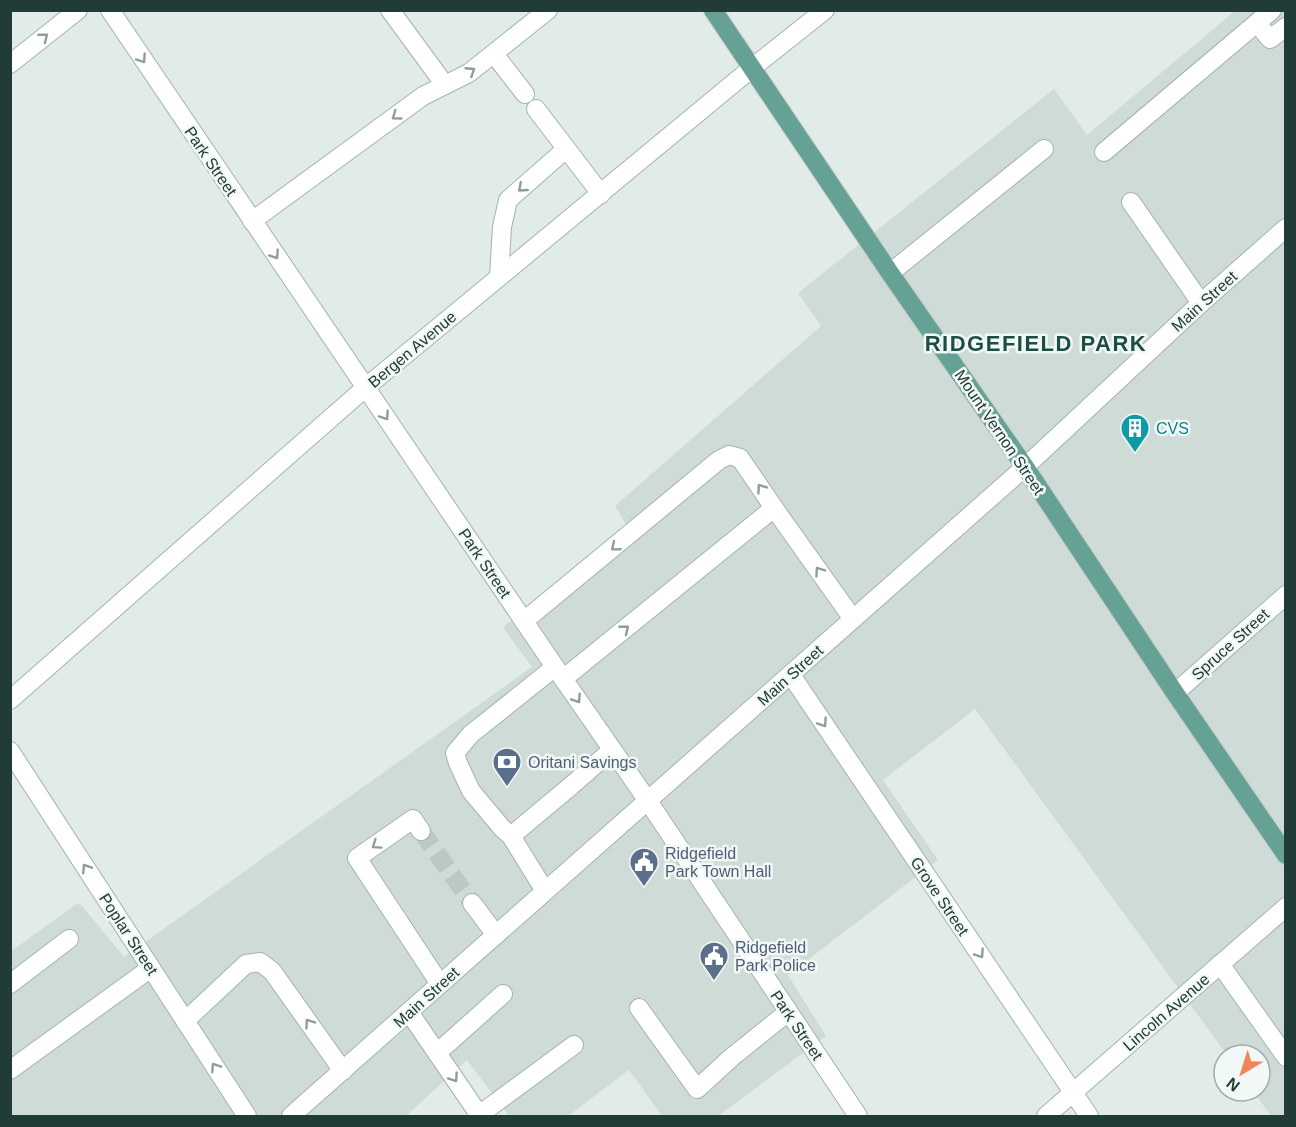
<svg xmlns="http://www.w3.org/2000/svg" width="1296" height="1127" font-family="Helvetica,sans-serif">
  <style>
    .built { fill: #cfdbd6 }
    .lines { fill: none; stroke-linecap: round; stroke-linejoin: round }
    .minor-tunnel { stroke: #bbc8c4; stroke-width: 18; stroke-dasharray: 18 9; stroke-linecap: butt }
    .minor-casing { stroke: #a4b3ae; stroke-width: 20 }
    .major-casing { stroke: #c1c8c7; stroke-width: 20 }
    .minor { stroke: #fff; stroke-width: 18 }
    .major { stroke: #65a194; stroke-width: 18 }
    .oneway { stroke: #909e9a }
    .labels { text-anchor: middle; stroke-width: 5; stroke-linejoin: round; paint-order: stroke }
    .street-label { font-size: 16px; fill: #213c36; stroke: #f1f8f5 }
    .culture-label { font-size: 16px; fill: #0d838f; stroke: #f1f8f5; text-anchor: start }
    .service-label { font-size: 16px; fill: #4e5e75; stroke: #f1f8f5; text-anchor: start }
    .district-label { font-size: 22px; font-weight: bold; letter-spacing: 1.5px; fill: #1d4e44; stroke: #f1f8f5 }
  </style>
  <rect width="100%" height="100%" fill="#e1ebe7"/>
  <polygon class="built" points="1235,11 1285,11 1285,1116 1271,1116 1253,1091 1260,1091 1260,1055 1227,1055 975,709 883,780 938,860 788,975 826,1036 718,1116 662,1116 629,1070 568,1116 509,1116 467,1060 406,1116 11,1116 10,952 78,903 83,907 124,957 532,667 503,627 628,528 615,506 821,326 798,293 1054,89 1087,135"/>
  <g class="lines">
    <polyline class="minor-tunnel" points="421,831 472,903"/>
    <g class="minor-casing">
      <g id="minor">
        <polyline points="110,10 555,667 648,801 858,1116"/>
        <polyline points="390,10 445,85 469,73 548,10"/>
        <polyline points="1257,23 1270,39 1286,27"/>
        <polyline points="494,54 525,94"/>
        <polyline points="10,64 78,10"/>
        <polyline points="536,109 601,194"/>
        <polyline points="1104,152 1272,10"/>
        <polyline points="1131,202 1201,303"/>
        <polyline points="252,221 423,96 445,85"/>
        <polyline points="890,273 1044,149"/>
        <polyline points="499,277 502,227 508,200 566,149"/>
        <polyline points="774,508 853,619"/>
        <polyline points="524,621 719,460 729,455 740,458 774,508 563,679"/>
        <polyline points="791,675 1089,1116"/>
        <polyline points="1175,693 1286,595"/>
        <polyline points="10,700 365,388 752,68 825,10"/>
        <polyline points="10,751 247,1116"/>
        <polyline points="421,831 413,819 357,858 440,984"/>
        <polyline points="511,836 572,785 612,750"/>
        <polyline points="545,891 511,836 502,828 471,791 458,763 455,753 471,734 555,667"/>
        <polyline points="472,903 496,935"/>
        <polyline points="1220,964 1286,1057"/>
        <polyline points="10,984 69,939"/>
        <polyline points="639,1008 697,1089 732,1057 788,1012"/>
        <polyline points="409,1012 480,1116"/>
        <polyline points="185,1021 246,964 260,962 272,971 343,1071"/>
        <polyline points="437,1053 503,994"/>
        <polyline points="10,1070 151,968"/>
        <polyline points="479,1115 574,1045"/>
        <polyline points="291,1116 1025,467 1201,303 1286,228"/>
        <polyline points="1046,1116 1286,907"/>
      </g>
    </g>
    <g class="major-casing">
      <polyline id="major" points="713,10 890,273 1025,467 1175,693 1286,855"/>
    </g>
    <use href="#minor" class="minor"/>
    <use href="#major" class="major"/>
  </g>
  <defs><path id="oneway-chevron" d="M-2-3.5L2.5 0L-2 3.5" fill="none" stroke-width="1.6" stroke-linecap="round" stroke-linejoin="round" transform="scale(1.5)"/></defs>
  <g class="oneway">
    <use href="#oneway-chevron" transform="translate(44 37) rotate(-38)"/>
    <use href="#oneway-chevron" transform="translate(142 59) rotate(56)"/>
    <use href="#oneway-chevron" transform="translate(471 71) rotate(-33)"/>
    <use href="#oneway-chevron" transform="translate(396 116) rotate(144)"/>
    <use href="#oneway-chevron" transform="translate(522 188) rotate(139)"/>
    <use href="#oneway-chevron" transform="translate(275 255) rotate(56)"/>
    <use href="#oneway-chevron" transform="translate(385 416) rotate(56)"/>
    <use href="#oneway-chevron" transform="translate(761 488) rotate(-125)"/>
    <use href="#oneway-chevron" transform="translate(615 547) rotate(141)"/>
    <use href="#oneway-chevron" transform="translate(819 571) rotate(-125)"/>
    <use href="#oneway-chevron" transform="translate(625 629) rotate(-39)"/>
    <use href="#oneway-chevron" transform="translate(577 699) rotate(56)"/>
    <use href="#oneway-chevron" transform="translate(823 723) rotate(56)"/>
    <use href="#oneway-chevron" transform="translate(376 845) rotate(145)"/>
    <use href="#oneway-chevron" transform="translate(86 868) rotate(-123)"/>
    <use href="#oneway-chevron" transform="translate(980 954) rotate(56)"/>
    <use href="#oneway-chevron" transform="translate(309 1023) rotate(-125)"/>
    <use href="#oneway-chevron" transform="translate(215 1067) rotate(-123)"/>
    <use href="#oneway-chevron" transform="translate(454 1078) rotate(56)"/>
  </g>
  <defs>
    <g id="building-pin" transform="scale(1.5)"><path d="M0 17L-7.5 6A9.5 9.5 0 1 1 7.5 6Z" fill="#0f9aa8" stroke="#f1f8f5"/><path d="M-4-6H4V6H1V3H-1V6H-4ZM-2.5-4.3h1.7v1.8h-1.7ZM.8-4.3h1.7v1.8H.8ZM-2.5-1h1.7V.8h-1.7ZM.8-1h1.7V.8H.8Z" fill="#fff"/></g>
    <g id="bank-pin" transform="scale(1.5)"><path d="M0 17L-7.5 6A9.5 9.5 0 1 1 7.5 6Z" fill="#5c6f8a" stroke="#f1f8f5"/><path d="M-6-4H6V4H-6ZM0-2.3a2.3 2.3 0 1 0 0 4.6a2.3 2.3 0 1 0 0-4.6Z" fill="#fff"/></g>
    <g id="civic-pin" transform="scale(1.5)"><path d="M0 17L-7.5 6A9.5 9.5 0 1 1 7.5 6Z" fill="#5c6f8a" stroke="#f1f8f5"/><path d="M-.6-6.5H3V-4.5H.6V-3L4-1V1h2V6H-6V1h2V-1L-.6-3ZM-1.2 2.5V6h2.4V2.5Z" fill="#fff"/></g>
  </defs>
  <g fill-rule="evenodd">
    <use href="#building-pin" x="1135" y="428"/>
    <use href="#bank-pin" x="507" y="762"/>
    <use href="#civic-pin" x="644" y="862"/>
    <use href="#civic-pin" x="714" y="956"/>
  </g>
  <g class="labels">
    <g class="street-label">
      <text transform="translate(211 161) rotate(56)" y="6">Park Street</text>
      <text transform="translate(1204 301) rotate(-42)" y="6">Main Street</text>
      <text transform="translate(412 349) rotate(-40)" y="6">Bergen Avenue</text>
      <text transform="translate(1000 432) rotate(56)" y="6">Mount Vernon Street</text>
      <text transform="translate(485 563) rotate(56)" y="6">Park Street</text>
      <text transform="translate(1230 644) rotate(-42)" y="6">Spruce Street</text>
      <text transform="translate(790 675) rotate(-42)" y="6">Main Street</text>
      <text transform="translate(940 896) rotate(56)" y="6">Grove Street</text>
      <text transform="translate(129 934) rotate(57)" y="6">Poplar Street</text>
      <text transform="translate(426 997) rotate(-42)" y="6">Main Street</text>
      <text transform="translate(1166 1012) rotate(-41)" y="6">Lincoln Avenue</text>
      <text transform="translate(797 1025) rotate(56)" y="6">Park Street</text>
    </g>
    <g class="culture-label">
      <text x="1156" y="434">CVS</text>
    </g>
    <g class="service-label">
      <text x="528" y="768">Oritani Savings</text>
      <text x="665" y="859">Ridgefield<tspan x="665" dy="18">Park Town Hall</tspan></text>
      <text x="735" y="953">Ridgefield<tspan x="735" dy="18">Park Police</tspan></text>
    </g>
    <g class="district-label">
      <text x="1036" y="351">RIDGEFIELD PARK</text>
    </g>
  </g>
  <rect width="1296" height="1127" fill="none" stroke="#213c36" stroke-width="24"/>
  <g transform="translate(1242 1073) rotate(218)"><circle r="28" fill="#f1f8f5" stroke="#9eada9" stroke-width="1.5"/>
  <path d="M0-4.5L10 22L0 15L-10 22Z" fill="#f18559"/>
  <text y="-9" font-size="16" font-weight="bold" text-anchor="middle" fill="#213c36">N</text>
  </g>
</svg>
